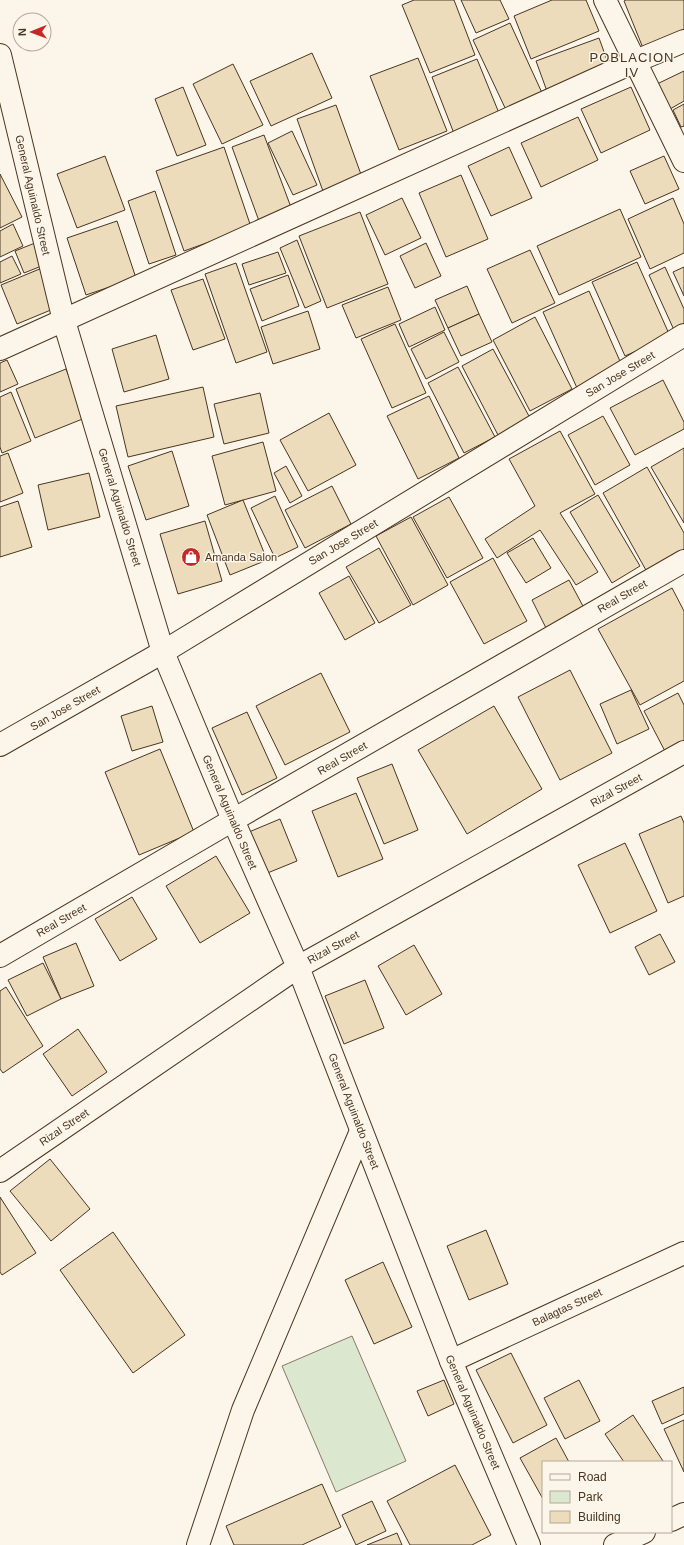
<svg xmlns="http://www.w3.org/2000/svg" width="684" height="1545" font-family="Arial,sans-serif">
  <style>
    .green { fill: #dce7d0; stroke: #887966 }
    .building { fill: #ecdcbc; stroke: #4a3520 }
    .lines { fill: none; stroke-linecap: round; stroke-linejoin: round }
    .minor-casing { stroke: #4a3520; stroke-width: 24 }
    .major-casing { stroke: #4a3520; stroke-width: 24 }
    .minor { stroke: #fbf6e9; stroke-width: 22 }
    .major { stroke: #fbf6e9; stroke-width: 22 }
    .labels { text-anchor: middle; stroke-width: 3; stroke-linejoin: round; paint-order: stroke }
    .street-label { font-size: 11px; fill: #4a3520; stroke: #fbf6e9 }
    .poi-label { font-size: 11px; fill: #4a3520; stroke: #fbf6e9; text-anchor: start }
    .quarter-label { font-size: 13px; letter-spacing: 1px; fill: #4a3520; stroke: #fbf6e9 }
  </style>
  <rect width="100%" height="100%" fill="#fbf6e9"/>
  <polygon class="green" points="352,1336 406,1461 336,1492 282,1366"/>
  <g class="building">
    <polygon points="414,0 454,0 475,55 430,73 402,5"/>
    <polygon points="461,0 500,0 509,19 476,33"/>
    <polygon points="552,0 586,0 599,31 531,59 514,16"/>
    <polygon points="626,0 684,0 684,38 645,53 624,1"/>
    <polygon points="510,23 543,95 507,112 473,40"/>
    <polygon points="599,38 611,71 548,94 536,61"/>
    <polygon points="312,53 332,98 271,126 250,81"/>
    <polygon points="418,58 447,131 399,150 370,76"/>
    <polygon points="477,59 501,118 455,136 432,77"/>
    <polygon points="233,64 263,125 222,144 193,84"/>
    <polygon points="684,71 684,101 670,109 657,84"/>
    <polygon points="183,87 206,145 177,156 155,99"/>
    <polygon points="631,87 650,130 601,153 581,109"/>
    <polygon points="684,104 684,126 681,127 673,110"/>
    <polygon points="336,105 363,180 324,194 297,119"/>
    <polygon points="578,117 598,160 541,187 521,143"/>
    <polygon points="292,131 317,185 293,195 268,143"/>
    <polygon points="264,135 292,210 259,221 232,147"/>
    <polygon points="224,147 251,227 184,251 156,171"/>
    <polygon points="509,147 532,198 491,216 468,166"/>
    <polygon points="105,156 125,210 77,228 57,174"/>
    <polygon points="664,156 679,189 645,204 630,171"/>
    <polygon points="0,174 22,217 0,228"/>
    <polygon points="461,175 488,239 446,257 419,193"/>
    <polygon points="155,191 176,255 149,264 128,201"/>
    <polygon points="402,198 421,238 385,255 366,215"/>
    <polygon points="673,198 684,224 684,253 650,269 628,219"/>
    <polygon points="620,209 641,257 559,295 537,246"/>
    <polygon points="360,212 388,284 327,308 299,236"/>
    <polygon points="117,221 136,278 86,295 67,238"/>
    <polygon points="13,224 23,246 0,257 0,231"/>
    <polygon points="297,240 321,301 305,308 280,248"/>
    <polygon points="40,241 49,263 24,273 15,251"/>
    <polygon points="426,243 441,276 415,288 400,256"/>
    <polygon points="530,250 555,303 512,323 487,269"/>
    <polygon points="278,252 286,273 249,285 242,264"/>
    <polygon points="12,256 21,274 0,283 0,262"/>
    <polygon points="637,262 670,336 625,356 592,282"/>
    <polygon points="236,263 267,352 236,363 205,274"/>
    <polygon points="665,267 684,309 684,325 674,330 649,275"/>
    <polygon points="684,267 684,296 673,272"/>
    <polygon points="42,268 58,307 17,324 1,285"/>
    <polygon points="288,275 299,306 262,321 250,289"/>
    <polygon points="203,279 225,339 193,350 171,290"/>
    <polygon points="467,286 479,314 448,328 435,300"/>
    <polygon points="388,287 401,320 356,338 342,305"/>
    <polygon points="589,291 623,368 577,388 543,312"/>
    <polygon points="435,307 445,330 409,347 399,324"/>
    <polygon points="308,311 320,349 273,364 261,327"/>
    <polygon points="479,314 492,342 461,356 448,328"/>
    <polygon points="535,317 572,389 530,411 493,340"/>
    <polygon points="395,324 426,393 392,408 361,339"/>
    <polygon points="444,332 459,362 426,379 411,349"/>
    <polygon points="156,335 169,379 124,392 112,349"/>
    <polygon points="493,349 530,418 498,435 462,366"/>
    <polygon points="7,360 18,384 0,392 0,363"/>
    <polygon points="458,367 495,437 464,453 428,383"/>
    <polygon points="66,369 85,418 35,438 16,389"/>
    <polygon points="663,380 684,422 684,429 635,455 610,408"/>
    <polygon points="203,387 214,437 128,457 116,406"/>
    <polygon points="11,392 31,441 2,453 0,447 0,397"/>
    <polygon points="260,393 269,433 224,444 214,404"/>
    <polygon points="429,396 459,458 418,479 387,416"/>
    <polygon points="329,413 356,465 308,491 280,440"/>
    <polygon points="603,416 630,465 595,485 568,435"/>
    <polygon points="560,431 595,494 560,513 598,572 576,585 540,530 497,558 485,539 535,506 509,459"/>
    <polygon points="263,442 276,491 225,505 212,456"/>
    <polygon points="684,448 684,523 651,467"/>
    <polygon points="172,451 189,506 146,520 128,466"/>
    <polygon points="8,453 23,493 0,502 0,456"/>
    <polygon points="286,466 302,496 290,503 274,473"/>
    <polygon points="647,467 684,533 684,551 647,572 603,493"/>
    <polygon points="89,473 100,517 48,530 38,485"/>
    <polygon points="332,486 351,524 305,548 285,510"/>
    <polygon points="598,495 640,566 612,583 570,512"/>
    <polygon points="275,496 298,547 275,558 251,508"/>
    <polygon points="449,497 483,558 447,578 413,517"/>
    <polygon points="243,500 267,560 230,575 207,515"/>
    <polygon points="18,501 32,547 0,557 0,507"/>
    <polygon points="411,517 448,585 413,605 376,536"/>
    <polygon points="205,521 222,581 178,594 160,534"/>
    <polygon points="533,538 551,568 526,583 507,553"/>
    <polygon points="379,548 411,605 379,623 346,567"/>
    <polygon points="493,558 527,621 484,644 450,582"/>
    <polygon points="349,576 375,623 345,640 319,593"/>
    <polygon points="569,580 584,608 546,628 532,600"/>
    <polygon points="672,588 684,611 684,681 640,705 598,629"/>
    <polygon points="570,670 612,753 560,780 518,697"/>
    <polygon points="321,673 350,732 285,765 256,706"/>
    <polygon points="631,690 649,729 617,744 600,704"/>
    <polygon points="678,693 684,705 684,747 667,755 644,711"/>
    <polygon points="152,706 163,742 132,751 121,716"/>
    <polygon points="494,706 542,789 467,834 418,750"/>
    <polygon points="247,712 277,778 242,795 212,728"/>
    <polygon points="160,749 194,832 139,855 105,772"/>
    <polygon points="392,764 418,830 384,844 357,778"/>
    <polygon points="356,793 383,859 338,877 312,811"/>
    <polygon points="681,816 684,823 684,896 668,903 639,834"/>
    <polygon points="280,819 297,861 265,874 249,832"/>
    <polygon points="625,843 657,911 610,933 578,865"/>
    <polygon points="216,856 250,913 200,943 166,886"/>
    <polygon points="132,897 157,939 120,961 95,919"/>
    <polygon points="660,934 675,962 649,975 635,947"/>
    <polygon points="76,943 94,986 61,999 43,957"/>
    <polygon points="414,945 442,994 406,1015 378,966"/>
    <polygon points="43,963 61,999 27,1016 8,980"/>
    <polygon points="365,980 384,1028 344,1044 325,996"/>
    <polygon points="6,987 43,1046 3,1073 0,1069 0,991"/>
    <polygon points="78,1029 107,1072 72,1096 43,1054"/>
    <polygon points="50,1159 90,1209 51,1241 10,1191"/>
    <polygon points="0,1197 36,1253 2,1275 0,1272"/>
    <polygon points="486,1230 508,1284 469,1300 447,1246"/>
    <polygon points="113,1232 185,1335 133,1373 60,1270"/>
    <polygon points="383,1262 412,1327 374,1344 345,1280"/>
    <polygon points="511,1353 547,1425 513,1443 476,1370"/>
    <polygon points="444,1380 454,1404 428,1416 417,1391"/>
    <polygon points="579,1380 600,1421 565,1439 544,1398"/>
    <polygon points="684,1387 684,1414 662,1424 652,1401"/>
    <polygon points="633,1415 663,1461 661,1462 624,1462 605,1434"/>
    <polygon points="684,1420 684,1472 664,1429"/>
    <polygon points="556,1438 569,1462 543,1462 543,1499 520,1458"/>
    <polygon points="455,1465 491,1535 472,1545 410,1545 387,1501"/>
    <polygon points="322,1484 341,1527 302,1545 234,1545 226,1526"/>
    <polygon points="372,1501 386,1531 356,1545 342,1515"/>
    <polygon points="397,1533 402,1545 367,1545"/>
  </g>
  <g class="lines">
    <g class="minor-casing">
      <g id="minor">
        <polyline points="605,0 684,161"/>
        <polyline points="0,55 64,321 163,652 233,820 298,967 451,1361 529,1545"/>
        <polyline points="0,349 636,61 684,41"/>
        <polyline points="0,745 163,652 684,335"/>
        <polyline points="0,1171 298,967 684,752"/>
        <polyline points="451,1361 684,1253"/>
        <polyline points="671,1520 684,1514"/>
        <polyline points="198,1545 243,1410 361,1131"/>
        <polyline points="615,1545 644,1532"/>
      </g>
    </g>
    <g class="major-casing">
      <polyline id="major" points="0,956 233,820 684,561"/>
    </g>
    <use href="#minor" class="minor"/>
    <use href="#major" class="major"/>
  </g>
  <defs>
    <g id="shop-disc" transform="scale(1)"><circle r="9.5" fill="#c62828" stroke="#fbf6e9"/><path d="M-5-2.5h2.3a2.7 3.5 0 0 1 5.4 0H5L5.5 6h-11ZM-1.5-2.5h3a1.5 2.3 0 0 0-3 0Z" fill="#fff"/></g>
  </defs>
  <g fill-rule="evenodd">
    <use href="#shop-disc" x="191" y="557"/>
  </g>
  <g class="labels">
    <g class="street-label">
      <text transform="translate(33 195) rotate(77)" y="4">General Aguinaldo Street</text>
      <text transform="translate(620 374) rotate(-31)" y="4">San Jose Street</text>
      <text transform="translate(120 507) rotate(73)" y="4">General Aguinaldo Street</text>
      <text transform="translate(343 542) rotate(-31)" y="4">San Jose Street</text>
      <text transform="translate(622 596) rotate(-30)" y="4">Real Street</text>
      <text transform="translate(65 708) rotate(-30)" y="4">San Jose Street</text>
      <text transform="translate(342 758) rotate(-30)" y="4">Real Street</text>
      <text transform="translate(616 790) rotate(-29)" y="4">Rizal Street</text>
      <text transform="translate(230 812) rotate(67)" y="4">General Aguinaldo Street</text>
      <text transform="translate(61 920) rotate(-30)" y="4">Real Street</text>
      <text transform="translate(333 947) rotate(-29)" y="4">Rizal Street</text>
      <text transform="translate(354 1111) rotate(69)" y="4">General Aguinaldo Street</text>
      <text transform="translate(64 1127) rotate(-34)" y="4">Rizal Street</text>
      <text transform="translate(567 1307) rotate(-25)" y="4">Balagtas Street</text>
      <text transform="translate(473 1412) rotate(67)" y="4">General Aguinaldo Street</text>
    </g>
    <g class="poi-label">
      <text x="205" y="561">Amanda Salon</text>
    </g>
    <g class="quarter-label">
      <text x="632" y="62">POBLACION<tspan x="632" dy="15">IV</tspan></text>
    </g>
  </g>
  <rect x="542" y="1461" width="130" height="72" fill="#fbf6e9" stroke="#b4a999"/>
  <rect x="550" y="1474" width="20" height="6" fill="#fbf6e9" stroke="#b4a999"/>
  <text x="578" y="1481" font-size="12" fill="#4a3520">Road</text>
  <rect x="550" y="1491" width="20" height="12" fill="#dce7d0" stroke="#b4a999"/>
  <text x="578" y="1501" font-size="12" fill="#4a3520">Park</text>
  <rect x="550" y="1511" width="20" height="12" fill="#ecdcbc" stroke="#b4a999"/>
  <text x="578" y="1521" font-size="12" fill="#4a3520">Building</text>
  <g transform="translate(32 32) rotate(269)"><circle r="19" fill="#fbf6e9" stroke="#b4a999"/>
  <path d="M0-3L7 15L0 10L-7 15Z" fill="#c62828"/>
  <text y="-6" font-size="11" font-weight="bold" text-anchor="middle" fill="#4a3520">N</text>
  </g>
</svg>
